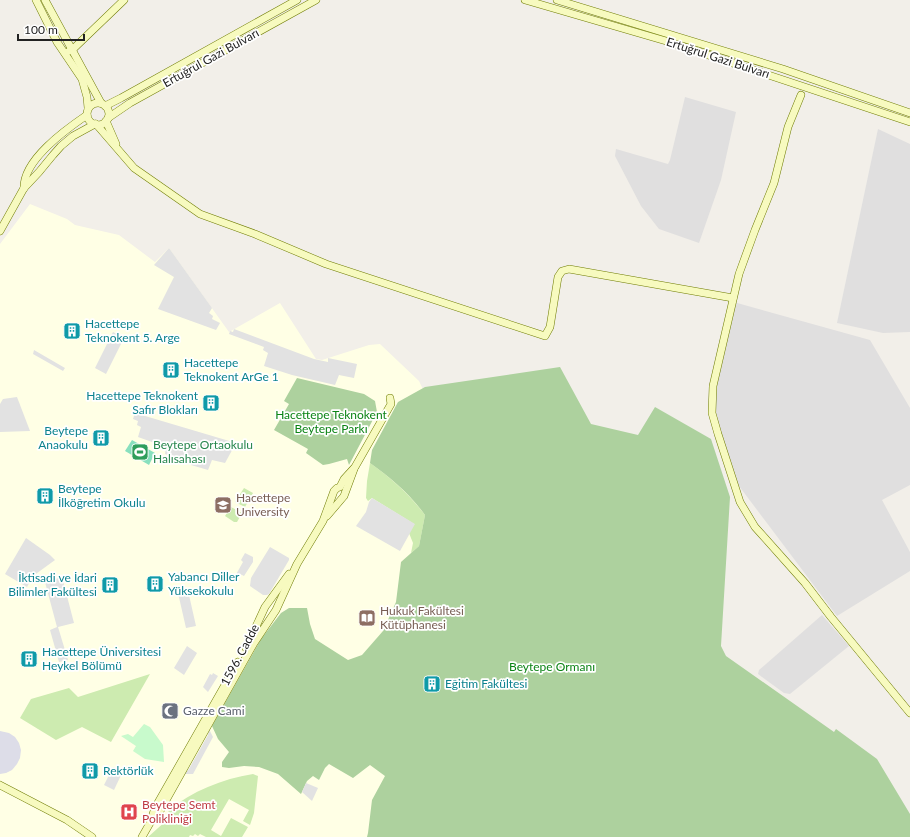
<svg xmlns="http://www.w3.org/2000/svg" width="910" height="837" font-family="Lato,sans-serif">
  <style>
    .residential { fill: #e0dfdf }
    .education { fill: #ffffe5 }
    .grass { fill: #cdebb0 }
    .forest { fill: #add19e }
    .park { fill: #c8facc }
    .pitch { fill: #88e0be }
    .parking { fill: #e2e2e2 }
    .plaza { fill: #dddde8 }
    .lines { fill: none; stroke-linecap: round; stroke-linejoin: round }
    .secondary-casing { stroke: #707d05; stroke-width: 8 }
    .secondary { stroke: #f7fabf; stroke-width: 7 }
    .labels { text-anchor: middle; stroke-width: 3.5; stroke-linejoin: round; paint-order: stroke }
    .street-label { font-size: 12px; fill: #222; stroke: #fff }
    .culture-label { font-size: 12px; fill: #0d838f; stroke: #fff; text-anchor: start }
    .park-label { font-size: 12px; fill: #0c8416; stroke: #fff }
    .leisure-label { font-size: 12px; fill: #27864d; stroke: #fff; text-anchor: start }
    .education-label { font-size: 12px; fill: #785e54; stroke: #fff; text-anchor: start }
    .worship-label { font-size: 12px; fill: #5b616d; stroke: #fff; text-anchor: start }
    .health-label { font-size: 12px; fill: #be3a42; stroke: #fff; text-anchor: start }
  </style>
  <rect width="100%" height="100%" fill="#f2efe9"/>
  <g class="residential">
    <polygon points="685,97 736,112 721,180 699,243 659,229 641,206 615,156 616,149 668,164 670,160"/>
    <polygon points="878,129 910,144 910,332 883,333 837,323"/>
    <polygon points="730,301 870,340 910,408 910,485 882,500 910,552 910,571 837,616 736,482 714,419 710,385"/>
    <polygon points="822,615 849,646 790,694 784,693 758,674 759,670"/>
  </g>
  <polygon class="education" points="30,204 67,219 75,225 119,235 155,262 169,248 229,332 280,303 316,359 322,360 369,345 380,344 419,381 445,435 382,837 0,837 0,244"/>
  <g class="grass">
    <path d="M370,463C391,478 409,494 425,515L419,546L411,553L413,543L409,533L414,524L372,498L368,501L366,498L367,481Z"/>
    <polygon points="244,488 253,493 245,507 235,502"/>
    <polygon points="231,507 242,513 237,522 234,522 225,516"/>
    <polygon points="150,674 111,742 82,727 56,740 20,718 31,699 69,688 78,697"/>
    <path d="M253,774L258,776L254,813L250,825L243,821L249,810L229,799L211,830L221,836L231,818L248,827L242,837H206L200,834L198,836L195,834L193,836L190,835L189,837H148L167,820H171L173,816L168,811C192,791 222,779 253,774Z"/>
  </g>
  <g class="forest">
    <path d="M560,367L591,424L638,435L655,407L711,439L730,497L721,646L726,656L834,732L836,729L877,759L910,814V837H367L368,833L372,800L385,776L370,765L353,778L329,764L325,768L319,780L313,776L307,781L301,794L278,774L259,767L244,766L229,768L222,767V762L229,752L218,739L212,726L261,639L281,613L289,608H307L310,624L315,639L348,660L362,655L383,631L396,602L401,562L419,546L425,515C410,494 391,478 370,463L372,450L398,402L425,387Z"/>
    <polygon points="297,378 364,394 375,401 377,412 349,465 347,459 329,464 323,465 306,453 308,449 274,430 289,404 284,401"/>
  </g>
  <polygon class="park" points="144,724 150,727 163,745 164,762 145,759 133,751 136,746 121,736 128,734 133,737"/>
  <polygon class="pitch" points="132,440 155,453 149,465 125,451"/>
  <g class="parking">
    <polygon points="169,248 212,308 209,313 213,316 212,319 220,323 216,330 158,309 174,277 154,265"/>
    <polygon points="234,329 314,359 328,362 328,358 357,364 354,378 339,375 335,385 292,375 264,366 268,353 263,350 264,347 229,334 230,331 233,332"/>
    <polygon points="113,332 124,338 106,374 95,368"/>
    <polygon points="34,350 65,368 63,371 33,354"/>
    <polygon points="17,397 30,431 0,432 0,404 3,399"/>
    <polygon points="135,413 236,443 225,463 212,460 208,470 191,465 192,462 165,454 166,447 138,437 141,427 137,425 138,421 133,419"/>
    <polygon points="372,498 415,524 400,551 356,526 366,512 369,502"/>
    <polygon points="26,538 50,555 55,560 33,576 27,587 5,574"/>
    <polygon points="270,547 289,558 289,560 269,594 267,595 263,595 250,586 251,578"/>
    <polygon points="245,553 253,557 253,562 244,576 240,574 237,579 234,578 243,562 241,560"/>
    <polygon points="62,577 74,623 58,627 68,660 59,662 50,630 57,627 45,582"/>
    <polygon points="181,592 182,596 189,595 196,626 186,628 178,593"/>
    <polygon points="187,646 197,653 184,675 174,668"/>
    <polygon points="213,673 218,676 208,692 203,687 210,674 212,675"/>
    <polygon points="209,729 213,737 193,774 184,774 189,769 208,735"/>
    <polygon points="113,767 123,771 114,790 104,785"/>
    <polygon points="306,783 318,788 312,801 302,792"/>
  </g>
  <polygon class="plaza" points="0,731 9,733 15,737 19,743 21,750 20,758 17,764 12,770 6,773 0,774"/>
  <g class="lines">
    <g class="secondary-casing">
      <g id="secondary">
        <polyline points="36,0 57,42 82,79 87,97 88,108"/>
        <polyline points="45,0 101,103"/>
        <polyline points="525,0 666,41 910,122"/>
        <polyline points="557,0 783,69 910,113"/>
        <polyline points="69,51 72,50 124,0"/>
        <polyline points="801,95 788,127 774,183 755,230 739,274 713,386 712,413 718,434 740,502 755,527 805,583 831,617 910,713"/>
        <circle cx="98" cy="114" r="11"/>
        <polyline points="105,106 121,98 297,0"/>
        <polyline points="108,118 130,103 316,0"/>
        <polyline points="106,121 116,144"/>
        <polyline points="96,124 134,168 200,214 255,234 326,264 545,336 550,327 558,277 562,271 569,269 733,298"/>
        <path d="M24,188C23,160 65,130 87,115"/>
        <polyline points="0,231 24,188 39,172 53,155 61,146 73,136 95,124"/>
        <polyline points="327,516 344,496 354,469"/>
        <polyline points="246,648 265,607 289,574"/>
        <polyline points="0,785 67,820 92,837"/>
        <polyline points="152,817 155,808 238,662"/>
        <polyline points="142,837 150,823 160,811 254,643 276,610 297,564 323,521 334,491 337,488 340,487 344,479 355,467 391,404 390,398"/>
      </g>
    </g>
    <use href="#secondary" class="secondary"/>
  </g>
  <defs>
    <g id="building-square" transform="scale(0.9)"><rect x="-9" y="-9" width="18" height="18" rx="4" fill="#0f9aa8" stroke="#fff"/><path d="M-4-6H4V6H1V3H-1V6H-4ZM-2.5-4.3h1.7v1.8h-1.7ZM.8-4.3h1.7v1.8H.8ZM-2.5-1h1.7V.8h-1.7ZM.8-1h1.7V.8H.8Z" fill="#fff"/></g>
    <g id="stadium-square" transform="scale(0.9)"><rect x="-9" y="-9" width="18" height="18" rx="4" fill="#2e9e5b" stroke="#fff"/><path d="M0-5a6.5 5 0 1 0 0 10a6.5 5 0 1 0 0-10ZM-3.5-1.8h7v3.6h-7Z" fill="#fff"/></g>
    <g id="university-square" transform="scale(0.9)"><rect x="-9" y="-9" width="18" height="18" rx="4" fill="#8d6e63" stroke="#fff"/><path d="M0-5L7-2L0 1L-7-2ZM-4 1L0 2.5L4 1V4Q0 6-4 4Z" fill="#fff"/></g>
    <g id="library-square" transform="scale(0.9)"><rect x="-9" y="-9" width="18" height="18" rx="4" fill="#8d6e63" stroke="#fff"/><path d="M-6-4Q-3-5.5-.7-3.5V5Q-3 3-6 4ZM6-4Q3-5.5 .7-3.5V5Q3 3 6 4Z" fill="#fff"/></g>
    <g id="mosque-square" transform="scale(0.9)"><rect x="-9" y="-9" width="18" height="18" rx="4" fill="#6b7280" stroke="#fff"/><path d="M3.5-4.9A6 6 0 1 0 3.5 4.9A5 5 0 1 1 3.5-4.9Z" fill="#fff"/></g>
    <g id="hospital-square" transform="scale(0.9)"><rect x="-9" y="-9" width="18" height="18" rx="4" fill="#e0444e" stroke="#fff"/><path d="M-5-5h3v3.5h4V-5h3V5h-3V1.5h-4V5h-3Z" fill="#fff"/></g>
  </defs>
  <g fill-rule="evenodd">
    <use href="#building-square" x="72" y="331"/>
    <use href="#building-square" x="171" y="370"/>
    <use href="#building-square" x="211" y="403"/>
    <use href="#building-square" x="101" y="438"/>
    <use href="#stadium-square" x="140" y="452"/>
    <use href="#building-square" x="45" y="496"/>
    <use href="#university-square" x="223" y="505"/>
    <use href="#building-square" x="155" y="584"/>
    <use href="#building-square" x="110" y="585"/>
    <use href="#library-square" x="367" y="618"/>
    <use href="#building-square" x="29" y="659"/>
    <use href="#building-square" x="432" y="684"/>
    <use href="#mosque-square" x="170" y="711"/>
    <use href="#building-square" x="90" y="771"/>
    <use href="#hospital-square" x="129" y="812"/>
  </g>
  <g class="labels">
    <g class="street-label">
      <text transform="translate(211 58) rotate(-29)" y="4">Ertuğrul Gazi Bulvarı</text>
      <text transform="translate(718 58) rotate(18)" y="4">Ertuğrul Gazi Bulvarı</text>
      <text transform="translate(240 655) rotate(-62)" y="4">1596. Cadde</text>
    </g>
    <g class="culture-label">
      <text x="85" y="328">Hacettepe<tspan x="85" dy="14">Teknokent 5. Arge</tspan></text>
      <text x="184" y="367">Hacettepe<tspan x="184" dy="14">Teknokent ArGe 1</tspan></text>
      <text x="198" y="400" text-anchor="end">Hacettepe Teknokent<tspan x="198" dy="14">Safir Blokları</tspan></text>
      <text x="88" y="435" text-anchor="end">Beytepe<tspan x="88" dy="14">Anaokulu</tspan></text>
      <text x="58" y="493">Beytepe<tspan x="58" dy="14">İlköğretim Okulu</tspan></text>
      <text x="168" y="581">Yabancı Diller<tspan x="168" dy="14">Yüksekokulu</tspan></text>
      <text x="97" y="582" text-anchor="end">İktisadi ve İdari<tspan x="97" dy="14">Bilimler Fakültesi</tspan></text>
      <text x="42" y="656">Hacettepe Üniversitesi<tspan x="42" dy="14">Heykel Bölümü</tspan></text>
      <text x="445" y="688">Eğitim Fakültesi</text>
      <text x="103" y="775">Rektörlük</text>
    </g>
    <g class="park-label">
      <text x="331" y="419">Hacettepe Teknokent<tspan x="331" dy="14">Beytepe Parkı</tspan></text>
      <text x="552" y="671">Beytepe Ormanı</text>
    </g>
    <g class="leisure-label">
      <text x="153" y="449">Beytepe Ortaokulu<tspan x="153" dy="14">Halısahası</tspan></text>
    </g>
    <g class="education-label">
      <text x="236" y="502">Hacettepe<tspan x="236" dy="14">University</tspan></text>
      <text x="380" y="615">Hukuk Fakültesi<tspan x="380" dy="14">Kütüphanesi</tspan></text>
    </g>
    <g class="worship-label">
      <text x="183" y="715">Gazze Cami</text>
    </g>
    <g class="health-label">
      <text x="142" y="809">Beytepe Semt<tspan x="142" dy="14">Polikliniği</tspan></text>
    </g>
  </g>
  <path d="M18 34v6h66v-6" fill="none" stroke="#222222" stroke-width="2"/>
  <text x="24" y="34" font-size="12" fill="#222222" stroke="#ffffff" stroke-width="3" paint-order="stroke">100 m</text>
</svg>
